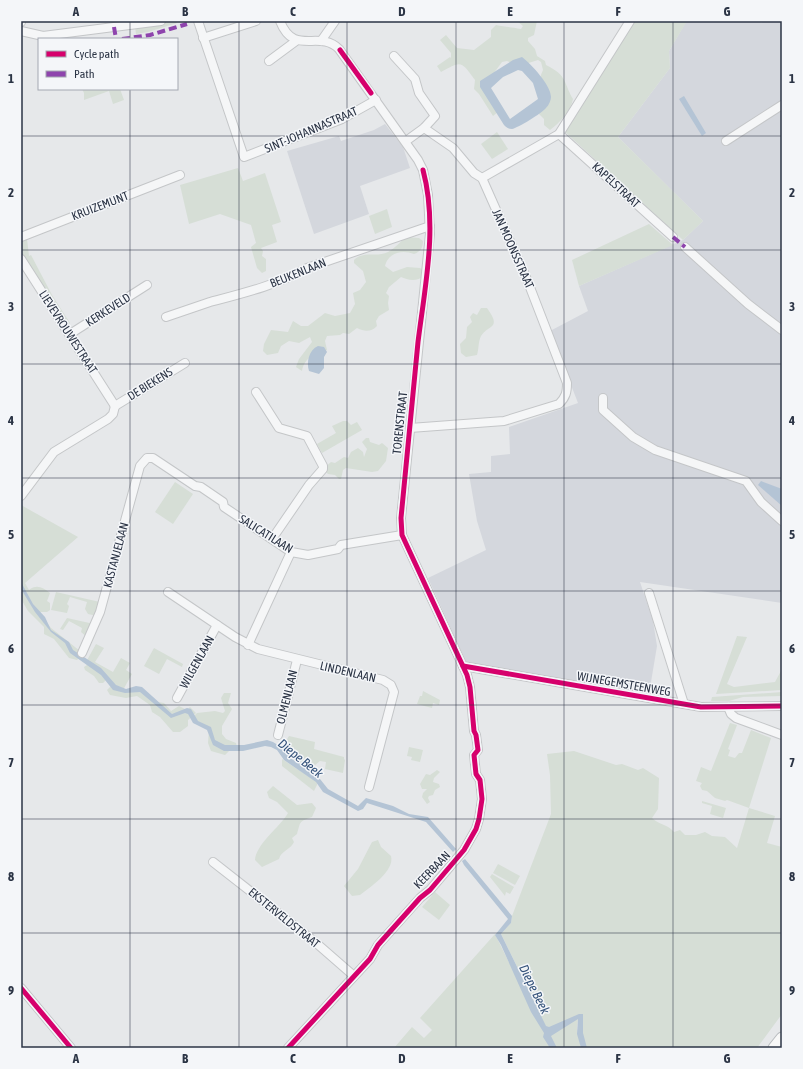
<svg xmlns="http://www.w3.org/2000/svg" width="803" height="1069" font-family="'Asap Condensed',sans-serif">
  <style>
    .built { fill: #d4d7dd }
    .green { fill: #d6ded6 }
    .water { fill: #b4c4d5; fill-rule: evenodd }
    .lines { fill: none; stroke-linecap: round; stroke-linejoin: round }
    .minor-casing { stroke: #c4c6c8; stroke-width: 10 }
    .highway-casing { stroke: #b8bbbf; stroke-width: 13 }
    .minor { stroke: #f5f6f7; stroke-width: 8 }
    .highway { stroke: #f8f8f8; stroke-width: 11 }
    .quiet { stroke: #8e44ad; stroke-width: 4; stroke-dasharray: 8 4; stroke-linecap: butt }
    .cycleway-casing { stroke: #f4f6f9; stroke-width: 8 }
    .cycleway { stroke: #d6006c; stroke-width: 5 }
    .grid { fill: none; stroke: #2b3445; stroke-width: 1; stroke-opacity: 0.55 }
    .labels { text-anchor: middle; stroke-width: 3; stroke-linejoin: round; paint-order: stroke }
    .street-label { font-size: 12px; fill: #2b3445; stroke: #f4f6f9 }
    .water-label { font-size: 13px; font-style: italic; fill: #34527a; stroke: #f4f6f9 }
    .neatline { fill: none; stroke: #2b3445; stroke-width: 1.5 }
    .grid-label { font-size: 13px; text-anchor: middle; font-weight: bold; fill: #2b3445 }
  </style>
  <rect width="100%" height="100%" fill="#e6e8ea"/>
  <g class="built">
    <polygon points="759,21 761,23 764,21 782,21 782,603 640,582 653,621 657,646 649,694 466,662 428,578 486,550 477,521 469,474 491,472 491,456 510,454 509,427 578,403 550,331 588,311 579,286 683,240 703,221 618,137 670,68 669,51 686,22"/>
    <polygon points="385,124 403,147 410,168 360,186 369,214 314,234 287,151 339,136 341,141 374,130"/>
  </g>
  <g class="green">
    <path d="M517,21H537L534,35L528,38V41L535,49L537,56L545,61L546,65C568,76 563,82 573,99C571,110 560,123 550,130L544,125V119L536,111C545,94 535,86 543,70L541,62L538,60L519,66L507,61L502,62L488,81L498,112L493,116L479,94L474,89L475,80C461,61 462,60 441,72L437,66L450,57L451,58V53L440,40L446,35L457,48L474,50L491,37V30L496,25C505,27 512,27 521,29L523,26Z"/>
    <polygon points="635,21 687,21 669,51 670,68 618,137 703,221 683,240 563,130"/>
    <polygon points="176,22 177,23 148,32 136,34 135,26"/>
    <polygon points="82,89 120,89 124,100 113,104 109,91 84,100 84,93"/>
    <polygon points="497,132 508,149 492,159 481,144"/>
    <polygon points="238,168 243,181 265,173 281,222 272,225 277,242 261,248 263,251 262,256 266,259 266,271 262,273 257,268 251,247 256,243 251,225 220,214 189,224 180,185"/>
    <polygon points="387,209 392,227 375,234 369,216"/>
    <polygon points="649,224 673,245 579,286 572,260"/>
    <path d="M406,237L419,238L423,241C423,248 420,252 414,254C402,249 388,253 385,266L393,272L407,267L420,268L424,271L423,276C418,282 407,280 401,277L389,287L386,293L389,296L388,303L389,310L379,316L376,321L377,326C371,332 365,332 357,328L349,334L343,333L340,335L327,336L325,341L327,350C314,356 305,356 302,371L296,367L299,359L312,342L310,337L299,343L289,341L281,346L278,353L267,355L263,351L264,344L271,330L288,332L293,321L301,326H308L325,313L335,316L350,313L355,304L353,293L360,290L366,282L363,271L354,263V260C364,250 377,258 388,252C395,248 400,242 406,237Z"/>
    <polygon points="27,239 29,256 31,255 52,295 70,323 68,325 21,253 21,242"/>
    <path d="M481,308H487C502,329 489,324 481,336C478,342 479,349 477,355L466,357L461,353L460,344L466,338L467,327L472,322L470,317L473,313L477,315Z"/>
    <polygon points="343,421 347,421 351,425 357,422 362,430 322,453 317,444 336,433 332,426"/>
    <polygon points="366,438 369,438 370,442 379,445 382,443 388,448 386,461 378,471 372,472 346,468 343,470 341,479 339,479 335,475 328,474 323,469 331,462 335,463 344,457 348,458 351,452 358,448 363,452 364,457 367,449 362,442"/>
    <polygon points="175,482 193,494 173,524 155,512"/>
    <path d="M21,505L78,537L25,583L29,590C36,584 43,587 50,593L47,601L50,603V610L47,612H39L51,628L80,651L79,658L77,660L69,658L54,639L44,634V627L28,611L21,599Z"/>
    <polygon points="56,592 100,602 97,616 88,614 85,609 87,602 70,597 67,604 69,606 67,613 51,610"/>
    <polygon points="67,618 94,624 87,637 81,632 82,628 69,621 63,630 60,629"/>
    <polygon points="737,636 747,637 727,684 734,687 775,682 782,669 782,690 716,694"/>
    <polygon points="96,644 104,648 95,662 113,672 121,658 130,663 126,670 132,674 123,690 140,690 158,702 164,703 171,711 179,706 187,710 190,707 196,713 188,720 188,726 180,732 173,732 160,717 152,712 150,705 137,696 126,698 110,695 107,690 111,686 106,680 103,683 99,683 94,676 85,670 84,667 87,665 86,662"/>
    <polygon points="154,648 183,664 182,667 167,659 159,674 144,666"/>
    <polygon points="423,691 440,700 439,705 433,703 432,708 417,704 420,696 422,696"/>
    <polygon points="782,692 782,696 743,697 729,701 711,701 712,697"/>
    <polygon points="224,693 231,693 228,703 232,709 222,726 222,734 226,739 236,743 237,747 230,750 225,755 211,751 208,743 209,730 198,724 194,716 197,713 215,711 223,713 225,711 221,698"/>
    <path d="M730,723L737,725L728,749L730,750L728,756L735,758L739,753H742L751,730L771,738L749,808L775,816L767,843L782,847V1014L757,1048H582L578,1019L577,1029L581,1048H394L412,1027L424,1038L432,1030L420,1018L495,934L522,989L536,1005L501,934L511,923L512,916L551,814L550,775L547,754L574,751L616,765L622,764L638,770L643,768L659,778L658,809L652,818C659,825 668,824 674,832L680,830L685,835H696L705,832L712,836L725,837L737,848L749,808L727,800L725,801L715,798L707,791L702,790L700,786L702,783L696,781L701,767L711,771Z"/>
    <polygon points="289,736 315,742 314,749 344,757 344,759 345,760 343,773 325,769 326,762 320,761 315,765 309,764 308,768 290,757 282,747"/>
    <polygon points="409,747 423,750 420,762 411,760 412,757 407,756"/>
    <polygon points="282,759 317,782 317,785 314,791 282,766"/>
    <polygon points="437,770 440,772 434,778 433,782 439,784 440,787 435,790 433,795 429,796 428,798 430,802 427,804 422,797 423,793 427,789 422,789 420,784 426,774 430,775"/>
    <path d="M273,786L297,805L312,803L316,808L312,817C299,822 301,820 297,834L292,838L294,842C290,850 281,851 279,859L262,867L255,860C256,844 280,827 288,813L277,802L269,798L267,792Z"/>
    <polygon points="702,801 726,808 723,818 710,814 712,806 702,803"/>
    <path d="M378,840L381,847L391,856C395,871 370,887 360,895L352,896L344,886L358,869L372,842Z"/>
    <polygon points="498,864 520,876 515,885 493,873"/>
    <polygon points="492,874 514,887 510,894 506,892 505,896 490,877"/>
    <polygon points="435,892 450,905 439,920 422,907"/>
  </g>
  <g class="water">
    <path d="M522,57C531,64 551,85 551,97C551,100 549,105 546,108C542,113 518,128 512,129C508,129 506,127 504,125L480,87V81L513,60ZM518,70L522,71L533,83L538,99L510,119L491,88L503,77Z"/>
    <polygon points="684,96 706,133 702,136 679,99"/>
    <path d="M318,346L324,347L327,352L324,357V368L319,374L309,371C306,362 309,350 318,346Z"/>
    <polygon points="761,481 782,489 782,506 758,485"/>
    <polygon points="21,582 33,604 45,617 51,630 69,642 73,650 101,668 116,685 126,689 136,686 142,687 172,714 187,708 191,709 198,721 211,727 215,740 225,745 244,745 267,740 273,742 281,747 290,758 307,768 320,779 328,789 358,806 366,798 393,806 409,814 428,817 456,849 453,852 426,822 367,803 363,809 358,811 323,792 316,782 284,760 277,750 271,747 265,746 243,751 224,751 213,745 207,730 193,723 188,714 185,713 171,718 140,692 125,693 113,690 101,675 70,653 65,643 51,632 35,612 21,589"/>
    <polygon points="465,859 512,916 511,923 501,934 546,1026 549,1027 579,1014 583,1014 583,1033 587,1048 581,1048 577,1034 578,1019 551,1036 557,1048 550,1048 543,1037 544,1033 531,1012 501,945 495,935 508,919 464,865 462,861"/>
  </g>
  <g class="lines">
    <g class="minor-casing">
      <g id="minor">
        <polyline points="198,21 244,157 342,119 376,100"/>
        <path d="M280,21C294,57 319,29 339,49L418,160L423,170L428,195L430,234L401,518L402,535L467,675L470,687L474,731L476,735L478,750L474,755L476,774L480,780L482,799L479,819L476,829L464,850L430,890L420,898L378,945L370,959L288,1048"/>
        <polyline points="21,22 21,21"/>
        <polyline points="21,31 43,36 161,21"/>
        <polyline points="203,38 256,21"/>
        <polyline points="321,41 335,21"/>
        <polyline points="394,56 415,79 419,93 435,116 424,128 406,141"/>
        <polyline points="269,61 296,41"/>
        <polyline points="559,134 673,237"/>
        <polyline points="726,141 782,105"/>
        <polyline points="482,178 559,134 630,21"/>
        <polyline points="21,237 180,175"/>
        <polyline points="685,247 748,304 782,330"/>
        <polyline points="21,259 115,406"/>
        <path d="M166,317C181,312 195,307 210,302C244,293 277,285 307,268L430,226"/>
        <polyline points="70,334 147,285"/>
        <polyline points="256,392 279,428 307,436 323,466 323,469 309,485 272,539"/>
        <polyline points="603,398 603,410 633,437 655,450 746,481 761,502 782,521"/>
        <polyline points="115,406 185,363"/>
        <path d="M410,428L504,421L559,404C566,397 567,392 567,383L526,277L482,178L474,173L453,148L424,128"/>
        <polyline points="21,496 54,452 108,419 113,414 115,406"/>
        <polyline points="168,592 235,637 258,649 383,680 391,685 394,692 369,787"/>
        <polyline points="649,593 684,704"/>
        <polyline points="248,645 291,552"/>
        <polyline points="82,653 100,612 140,466 147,458 153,458 195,486 201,487 223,502 224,507 291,552 308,555 338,549 341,545 402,535"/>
        <polyline points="463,666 701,707 782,706"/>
        <polyline points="177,698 217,625"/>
        <polyline points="728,707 731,714 736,718 782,735"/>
        <polyline points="278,735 297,660"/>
        <polyline points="213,862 315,942 354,976"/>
        <polyline points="21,988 71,1048"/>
      </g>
    </g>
    <g class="highway-casing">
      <polyline id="highway" points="774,1048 782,1038"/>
    </g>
    <use href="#minor" class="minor"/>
    <use href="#highway" class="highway"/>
    <g class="quiet">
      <polyline points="114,27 116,39"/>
      <polyline points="122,39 150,35 187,24"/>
      <polyline points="673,237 685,247"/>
    </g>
    <g class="cycleway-casing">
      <g id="cycleway">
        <polyline points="340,50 371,93"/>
        <polyline points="463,666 701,707 782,706"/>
        <polyline points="21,988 71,1048"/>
        <path d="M288,1048L370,959L378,945L420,898L430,890L464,850L476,829L479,819L482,799L480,780L476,774L474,755L478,750L476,735L474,731L470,687L467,675L402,535L401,518C407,460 412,401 418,342C425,286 438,226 423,170"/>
      </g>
    </g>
    <use href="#cycleway" class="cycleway"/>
  </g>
  <path class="grid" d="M130,21V39M239,21V1048M347,21V1048M456,21V1048M564,21V1048M673,21V1048M130,89V1048M21,136H782M21,250H782M21,364H782M21,478H782M21,591H782M21,705H782M21,819H782M21,933H782"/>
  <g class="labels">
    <g class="street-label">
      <text transform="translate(311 130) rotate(-23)" y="4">SINT-JOHANNASTRAAT</text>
      <text transform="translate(616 185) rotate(43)" y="4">KAPELSTRAAT</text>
      <text transform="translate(100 206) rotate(-21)" y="4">KRUIZEMUNT</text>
      <text transform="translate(513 249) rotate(66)" y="4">JAN MOONSSTRAAT</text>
      <text transform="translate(298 273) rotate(-22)" y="4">BEUKENLAAN</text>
      <text transform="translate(108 310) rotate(-33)" y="4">KERKEVELD</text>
      <text transform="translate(68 332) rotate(57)" y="4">LIEVEVROUWESTRAAT</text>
      <text transform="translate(150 384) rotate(-32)" y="4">DE BIEKENS</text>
      <text transform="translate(400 423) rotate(-84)" y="4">TORENSTRAAT</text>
      <text transform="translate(266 534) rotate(32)" y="4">SALICATILAAN</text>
      <text transform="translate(116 555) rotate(-75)" y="4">KASTANJELAAN</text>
      <text transform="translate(197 662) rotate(-61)" y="4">WILGENLAAN</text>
      <text transform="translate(348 672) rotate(13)" y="4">LINDENLAAN</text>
      <text transform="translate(624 684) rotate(10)" y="4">WIJNEGEMSTEENWEG</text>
      <text transform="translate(287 697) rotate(-76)" y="4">OLMENLAAN</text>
      <text transform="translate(432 870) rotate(-46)" y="4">KEERBAAN</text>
      <text transform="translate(284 918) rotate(39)" y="4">EKSTERVELDSTRAAT</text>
    </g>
    <g class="water-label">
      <text transform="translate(301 758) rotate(39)" y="5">Diepe Beek</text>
      <text transform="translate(535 989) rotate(64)" y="5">Diepe Beek</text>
    </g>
  </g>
  <rect width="803" height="1069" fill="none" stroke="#f4f6f9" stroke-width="44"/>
  <rect x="38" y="38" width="140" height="52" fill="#f4f6f9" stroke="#a4a8b1"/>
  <rect x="46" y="51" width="20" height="6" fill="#d6006c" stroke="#a4a8b1"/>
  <text x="74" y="58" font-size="12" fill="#2b3445">Cycle path</text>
  <rect x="46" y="71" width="20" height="6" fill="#8e44ad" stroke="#a4a8b1"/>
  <text x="74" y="78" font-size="12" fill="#2b3445">Path</text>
  <rect x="22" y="22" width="759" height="1025" class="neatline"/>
  <g class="grid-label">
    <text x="76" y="16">A</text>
    <text x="185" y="16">B</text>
    <text x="293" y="16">C</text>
    <text x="402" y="16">D</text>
    <text x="510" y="16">E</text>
    <text x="618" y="16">F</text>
    <text x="727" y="16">G</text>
    <text x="11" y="83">1</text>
    <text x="792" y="83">1</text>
    <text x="11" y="197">2</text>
    <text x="792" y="197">2</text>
    <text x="11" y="311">3</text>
    <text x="792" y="311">3</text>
    <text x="11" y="425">4</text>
    <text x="792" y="425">4</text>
    <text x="11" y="539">5</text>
    <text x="792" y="539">5</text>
    <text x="11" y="653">6</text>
    <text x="792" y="653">6</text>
    <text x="11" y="767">7</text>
    <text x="792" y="767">7</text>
    <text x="11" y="881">8</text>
    <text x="792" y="881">8</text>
    <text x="11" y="995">9</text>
    <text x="792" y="995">9</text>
    <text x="76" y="1063">A</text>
    <text x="185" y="1063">B</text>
    <text x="293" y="1063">C</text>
    <text x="402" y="1063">D</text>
    <text x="510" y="1063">E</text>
    <text x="618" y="1063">F</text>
    <text x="727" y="1063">G</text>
  </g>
</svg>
